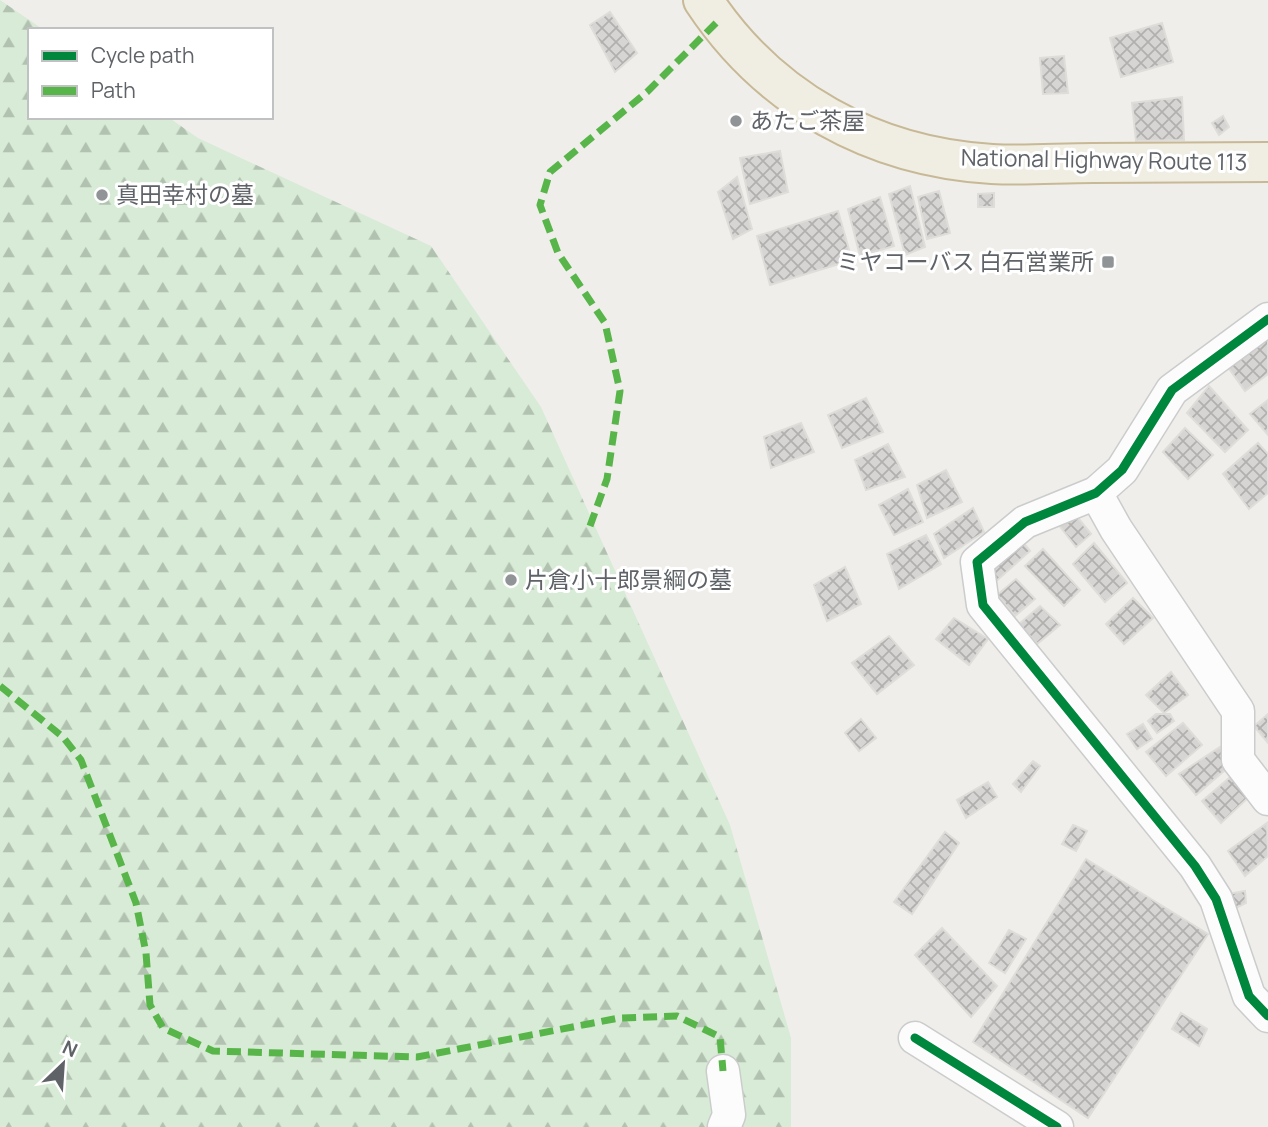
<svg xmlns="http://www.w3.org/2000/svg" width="1268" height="1127" font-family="Manrope,'Noto Sans JP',sans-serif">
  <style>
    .forest { fill: url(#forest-firs) }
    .building { fill: url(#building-cross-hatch); stroke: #deddd9; stroke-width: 2 }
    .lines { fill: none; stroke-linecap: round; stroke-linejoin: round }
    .minor-casing { stroke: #cbcccc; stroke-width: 35 }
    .highway-casing { stroke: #c8b996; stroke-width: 42 }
    .minor { stroke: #fdfcfc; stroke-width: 32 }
    .highway { stroke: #f0ede3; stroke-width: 38 }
    .quiet { stroke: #58b549; stroke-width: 7; stroke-dasharray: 14 7; stroke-linecap: butt }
    .cycleway-casing { stroke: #fff; stroke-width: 13 }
    .cycleway { stroke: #00873e; stroke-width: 9 }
    .poi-dot { fill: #919496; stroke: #fff; stroke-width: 2.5 }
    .labels { text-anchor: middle; stroke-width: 6; stroke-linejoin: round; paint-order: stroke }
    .poi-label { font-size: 23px; fill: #5f6368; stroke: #fff; text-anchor: start }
    .street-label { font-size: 23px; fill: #5f6368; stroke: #fff }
  </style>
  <defs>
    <pattern id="forest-firs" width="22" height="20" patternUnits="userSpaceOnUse" patternTransform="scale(1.75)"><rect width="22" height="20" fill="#d8ebd6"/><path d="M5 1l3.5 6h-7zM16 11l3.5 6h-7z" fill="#b2c2b1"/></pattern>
    <pattern id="building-cross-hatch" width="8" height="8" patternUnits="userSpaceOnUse" patternTransform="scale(1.75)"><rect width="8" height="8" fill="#d6d5d3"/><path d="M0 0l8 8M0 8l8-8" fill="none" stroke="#b1b0af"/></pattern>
  </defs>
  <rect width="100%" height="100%" fill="#efeeea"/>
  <polygon class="forest" points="0,0 44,30 30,30 30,117 168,117 198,138 431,246 541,407 730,825 791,1038 791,1127 0,1127"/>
  <g class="building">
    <polygon points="610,12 637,53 615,72 590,25"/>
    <polygon points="1162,23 1173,62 1121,77 1110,38"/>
    <polygon points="1064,56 1068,93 1043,94 1040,58"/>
    <polygon points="1182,97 1184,140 1136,141 1132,103"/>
    <polygon points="1223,116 1229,127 1219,135 1212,123"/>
    <polygon points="780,151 788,192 750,204 740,158"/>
    <polygon points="737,177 752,229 733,239 718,192"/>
    <polygon points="910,186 925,247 905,255 889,194"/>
    <polygon points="939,191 950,233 927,239 918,197"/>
    <polygon points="994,193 994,207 978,207 978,194"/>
    <polygon points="880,197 894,246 860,256 848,209"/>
    <polygon points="838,211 852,260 770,285 757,236"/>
    <polygon points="1268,335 1268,374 1245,391 1225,363"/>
    <polygon points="1209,386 1248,430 1225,452 1187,413"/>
    <polygon points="866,398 883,432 842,448 828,415"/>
    <polygon points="1268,400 1268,435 1250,414"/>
    <polygon points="801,423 814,452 771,468 764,437"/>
    <polygon points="1185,428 1213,455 1188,479 1163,452"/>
    <polygon points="1258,443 1268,454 1268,493 1249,509 1223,474"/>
    <polygon points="888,444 905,477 866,490 855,460"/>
    <polygon points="946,470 962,502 927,518 917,485"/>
    <polygon points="908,489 923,522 894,535 879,505"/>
    <polygon points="973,508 984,532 944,558 934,534"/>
    <polygon points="1074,513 1091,534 1076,547 1058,524"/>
    <polygon points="926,535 941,564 899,589 887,554"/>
    <polygon points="1019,537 1030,551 993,584 986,570"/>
    <polygon points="1094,543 1127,583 1105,602 1073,564"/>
    <polygon points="1043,549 1080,590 1064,606 1025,566"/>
    <polygon points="845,567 861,604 827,621 814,585"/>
    <polygon points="1016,579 1035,599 1015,616 997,595"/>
    <polygon points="1133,598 1153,618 1124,644 1106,624"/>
    <polygon points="1040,606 1060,625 1037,644 1019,624"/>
    <polygon points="954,618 988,639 969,665 936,639"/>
    <polygon points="889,636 914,665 877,694 852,663"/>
    <polygon points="1171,672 1188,695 1164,713 1146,695"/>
    <polygon points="1156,714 1170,714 1174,721 1157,733 1148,721"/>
    <polygon points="1268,714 1268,743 1254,726"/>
    <polygon points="861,719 876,738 859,751 845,733"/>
    <polygon points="1183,723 1202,745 1166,776 1146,752"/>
    <polygon points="1143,724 1152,739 1137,749 1127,734"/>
    <polygon points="1220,747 1231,765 1196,795 1179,774"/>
    <polygon points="1033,761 1040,766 1021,792 1013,784"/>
    <polygon points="1234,774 1251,795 1221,823 1202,801"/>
    <polygon points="988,782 997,797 966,818 957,800"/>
    <polygon points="1267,823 1268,856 1245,876 1228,851"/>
    <polygon points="1073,825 1087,831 1076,851 1062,844"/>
    <polygon points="945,832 959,843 912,914 894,902"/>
    <polygon points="1086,859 1208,934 1088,1118 973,1042"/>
    <polygon points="1245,891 1246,903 1232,910 1228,894"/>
    <polygon points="942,928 997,986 971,1017 915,955"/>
    <polygon points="1009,930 1026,939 1005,973 989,963"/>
    <polygon points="1181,1013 1207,1029 1199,1046 1172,1029"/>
  </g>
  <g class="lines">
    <g class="minor-casing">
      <g id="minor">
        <polyline points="1268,319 1172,390 1122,470 1096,493 1025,522 977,562 983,605 1195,866 1216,899 1249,996 1268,1016"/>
        <polyline points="1096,493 1116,529 1238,711 1238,760 1268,799"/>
        <polyline points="915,1038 1057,1127"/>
        <polyline points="723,1071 729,1115 724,1127"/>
      </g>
    </g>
    <g class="highway-casing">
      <path id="highway" d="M703,0C769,100 873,157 992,164C1025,166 1059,163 1093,163C1151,163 1210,162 1268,162"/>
    </g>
    <use href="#minor" class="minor"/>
    <use href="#highway" class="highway"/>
    <g class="quiet">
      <polyline points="590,526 607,479 620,391 605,323 558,253 540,205 550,172 647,92 717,22"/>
      <polyline points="0,686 63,737 81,760 136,903 146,953 150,1005 163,1028 213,1051 417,1057 619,1018 677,1016 720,1037 723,1071"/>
    </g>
    <g class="cycleway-casing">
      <g id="cycleway">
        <polyline points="1268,319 1172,390 1122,470 1096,493 1025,522 977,562 983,605 1195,866 1216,899 1249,996 1268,1016"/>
        <polyline points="915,1038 1057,1127"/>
      </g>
    </g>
    <use href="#cycleway" class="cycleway"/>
  </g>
  <g class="poi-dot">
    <circle cx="736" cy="121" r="7"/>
    <circle cx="102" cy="195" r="7"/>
    <rect x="1101" y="255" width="14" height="14" rx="3.5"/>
    <circle cx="511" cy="580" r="7"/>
  </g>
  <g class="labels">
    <g class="poi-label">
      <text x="750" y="129">あたご茶屋</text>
      <text x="116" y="203">真田幸村の墓</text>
      <text x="1094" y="270" text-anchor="end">ミヤコーバス 白石営業所</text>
      <text x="525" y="588">片倉小十郎景綱の墓</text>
    </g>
    <g class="street-label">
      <text transform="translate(1104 160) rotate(1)" y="8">National Highway Route 113</text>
    </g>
  </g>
  <rect x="28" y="28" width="245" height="91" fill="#ffffff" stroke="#bfc1c3" stroke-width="2"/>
  <rect x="42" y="51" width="35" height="10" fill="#00873e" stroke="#bfc1c3" stroke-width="2"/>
  <text x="91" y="63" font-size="21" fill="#5f6368">Cycle path</text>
  <rect x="42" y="86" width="35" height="10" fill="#58b549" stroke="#bfc1c3" stroke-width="2"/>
  <text x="91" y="98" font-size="21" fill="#5f6368">Path</text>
  <g transform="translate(63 1064) rotate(25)" stroke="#ffffff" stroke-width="5" paint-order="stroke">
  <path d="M0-5L12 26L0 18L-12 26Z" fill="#5f6368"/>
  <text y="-10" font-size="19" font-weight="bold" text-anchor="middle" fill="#5f6368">N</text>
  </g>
</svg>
